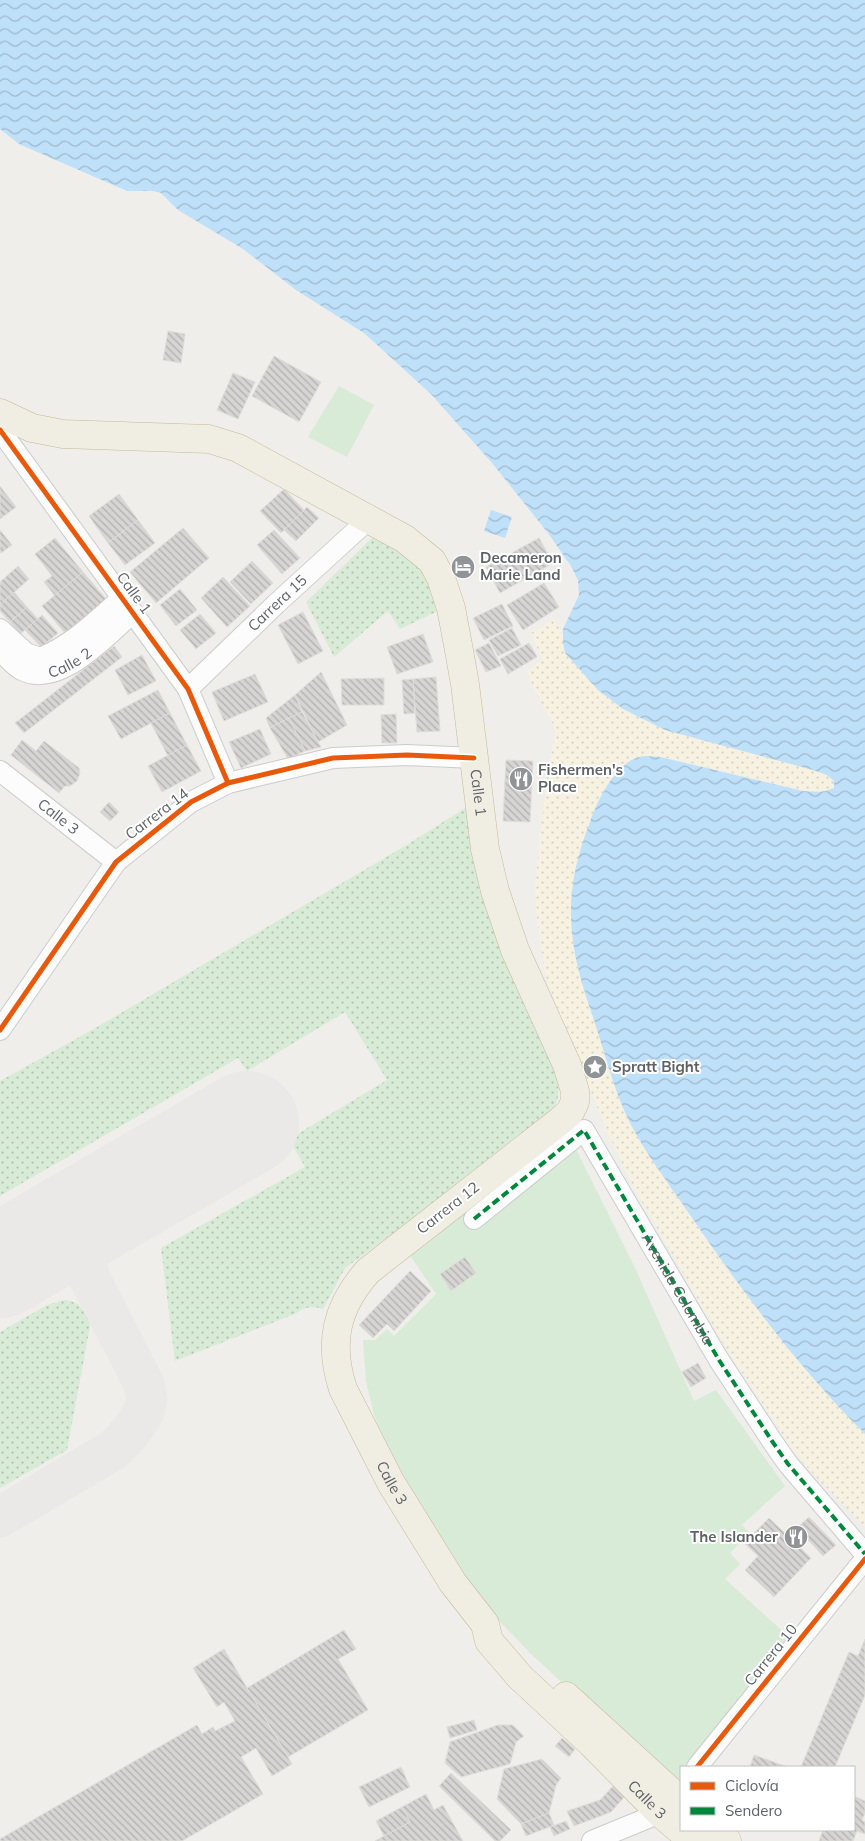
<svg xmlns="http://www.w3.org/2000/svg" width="865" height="1841" font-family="Mulish,sans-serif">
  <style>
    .grass { fill: url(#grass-dots) }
    .sand { fill: url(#sand-dots) }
    .park { fill: #d8ebd6 }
    .water { fill: url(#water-waves) }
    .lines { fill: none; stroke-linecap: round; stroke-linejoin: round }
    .taxiway { stroke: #eae9e7; stroke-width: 41 }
    .runway { stroke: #eae9e7; stroke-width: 104 }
    .building { fill: url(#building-back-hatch); stroke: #deddd9 }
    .minor-casing { stroke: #cbcccc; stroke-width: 22 }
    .highway-casing { stroke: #c8b996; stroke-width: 29 }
    .minor { stroke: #fdfcfc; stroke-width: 20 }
    .highway { stroke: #f0ede3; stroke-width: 28 }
    .quiet { stroke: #00873e; stroke-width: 4; stroke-dasharray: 8 4; stroke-linecap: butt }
    .cycleway-casing { stroke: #fff; stroke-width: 8 }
    .cycleway { stroke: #e8590c; stroke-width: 5 }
    .labels { text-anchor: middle; stroke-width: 4; stroke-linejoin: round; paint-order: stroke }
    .poi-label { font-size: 15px; font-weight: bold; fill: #5f6368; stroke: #fff; text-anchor: start }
    .street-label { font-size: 15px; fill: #5f6368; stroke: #fff }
  </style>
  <defs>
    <pattern id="grass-dots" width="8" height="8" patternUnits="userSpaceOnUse" patternTransform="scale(1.25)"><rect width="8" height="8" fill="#d8ebd6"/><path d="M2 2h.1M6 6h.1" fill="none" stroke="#b2c2b1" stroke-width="1.8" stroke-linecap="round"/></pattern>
    <pattern id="sand-dots" width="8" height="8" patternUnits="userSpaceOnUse" patternTransform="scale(1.25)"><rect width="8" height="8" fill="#f6f1e1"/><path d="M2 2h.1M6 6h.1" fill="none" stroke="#d5d1c4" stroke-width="1.8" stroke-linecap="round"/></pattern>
    <pattern id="water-waves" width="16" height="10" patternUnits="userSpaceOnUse" patternTransform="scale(1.25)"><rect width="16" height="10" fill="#bfe0f9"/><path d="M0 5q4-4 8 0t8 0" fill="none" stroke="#9eb9cd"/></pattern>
    <pattern id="building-back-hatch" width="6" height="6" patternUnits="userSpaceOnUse" patternTransform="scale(1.25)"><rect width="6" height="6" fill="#d6d5d3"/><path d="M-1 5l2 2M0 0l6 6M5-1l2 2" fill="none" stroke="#b1b0af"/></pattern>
  </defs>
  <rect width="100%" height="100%" fill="#efeeea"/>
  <g class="grass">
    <polygon points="378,532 423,566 442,609 400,629 388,611 334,657 306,602"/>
    <path d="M467,807L481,891L489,918L504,956L554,1069C559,1086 561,1093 554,1109L458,1186L345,1268L323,1309C311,1305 305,1307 295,1314L175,1361L161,1248L305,1167L289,1139L387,1080L345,1012L247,1071L238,1058L0,1196V1081L92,1030L405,846Z"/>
    <path d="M64,1300C79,1301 87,1311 90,1326L67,1450L0,1488V1332L47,1305Z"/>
  </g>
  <path class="sand" d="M554,619L563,635L565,653L598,690L813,770L827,775L834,781V788C824,793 814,792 803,791L679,760L660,757L641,756L581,845L573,883L571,918L621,1103L631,1125L655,1163L732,1277L837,1406L865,1434V1527L809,1470L795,1453L727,1350L635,1190L614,1146L576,1057L545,975L537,921L535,886L546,784L555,733L553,724L535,691L527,671L542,659L531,633Z"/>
  <g class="park">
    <polygon points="339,386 374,405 347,457 308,437"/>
    <polygon points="567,1131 636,1270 694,1401 716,1390 785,1486 742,1525 750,1533 730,1553 740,1564 725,1579 788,1636 688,1767 681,1767 681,1776 674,1786 531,1654 479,1600 435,1538 383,1439 374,1415 366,1381 363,1340 375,1340 387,1329 394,1336 436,1294 407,1251"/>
  </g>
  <g class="water">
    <path d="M0,0H865V1434C798,1367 741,1290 688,1212C668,1183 646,1154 630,1123C614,1091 605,1054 594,1020C582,985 572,954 571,917C570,884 578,853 590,822C597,801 616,762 640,757C646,755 654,757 660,757L803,791C814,792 824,793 834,788V781L827,775L813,770L665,730L623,709L598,690L565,653L563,643V629L579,595L578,580L571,566L548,533L492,463L431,394L364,333L296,290L243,249L178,210L161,193L153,191H127L19,144L0,129Z"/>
    <polygon points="491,510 512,517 505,538 484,531"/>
  </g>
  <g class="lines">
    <g class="taxiway">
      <path d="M24,1252C49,1253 70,1258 88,1275"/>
      <path d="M0,1517L113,1450L127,1436L140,1419L145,1408L147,1398L144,1384L88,1275C85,1245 89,1227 108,1204"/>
    </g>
    <polyline class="runway" points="0,1266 247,1123"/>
  </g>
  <g class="building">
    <polygon points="168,331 185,334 181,363 163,360"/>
    <polygon points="274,356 321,382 299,422 252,396"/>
    <polygon points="233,373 255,382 238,419 217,410"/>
    <polygon points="0,486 16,507 0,519"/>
    <polygon points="284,489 304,510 281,533 260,511"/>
    <polygon points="119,494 138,520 108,543 89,516"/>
    <polygon points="307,507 319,518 296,541 284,530"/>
    <polygon points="138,520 155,543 125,565 108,543"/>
    <polygon points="183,528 209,558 156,603 130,572"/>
    <polygon points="0,530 12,545 1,553 0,552"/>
    <polygon points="274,530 300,558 282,574 257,545"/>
    <polygon points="55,538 83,572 55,596 44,582 52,576 35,554"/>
    <polygon points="539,538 553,563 500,593 486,567"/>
    <polygon points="252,561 273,583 251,604 230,582"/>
    <polygon points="18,566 29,579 0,605 0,582"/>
    <polygon points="83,572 106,599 65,633 42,606"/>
    <polygon points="223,577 250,606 227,627 201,598"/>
    <polygon points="544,583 559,607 523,630 507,605"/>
    <polygon points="180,589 197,610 176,626 160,605"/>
    <polygon points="14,592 27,607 10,622 0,611 0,605"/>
    <polygon points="502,604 513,626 484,640 473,618"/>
    <polygon points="27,607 38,619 20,634 10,622"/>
    <polygon points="303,612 323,651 298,664 278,625"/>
    <polygon points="200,614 216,633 196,649 180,630"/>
    <polygon points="42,615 58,633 41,647 25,630"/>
    <polygon points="512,628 521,645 498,656 489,640"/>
    <polygon points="423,634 433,662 397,674 387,647"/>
    <polygon points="489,643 501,666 486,672 475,650"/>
    <polygon points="529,643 537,657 508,674 500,659"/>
    <polygon points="114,646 122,657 24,733 15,723"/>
    <polygon points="142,655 156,681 128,695 115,670"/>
    <polygon points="321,672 347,725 318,742 295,695"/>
    <polygon points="255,674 268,702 224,721 212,692"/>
    <polygon points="436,677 440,731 417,732 413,679"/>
    <polygon points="384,678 384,705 342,705 341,679"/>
    <polygon points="413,679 415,713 404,714 402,680"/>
    <polygon points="158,690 170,713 121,739 108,716"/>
    <polygon points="295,695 302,712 270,728 266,718"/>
    <polygon points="302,712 318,742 321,747 305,751 289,718"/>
    <polygon points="170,713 187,745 168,756 151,723"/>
    <polygon points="396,714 397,743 382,743 381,715"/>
    <polygon points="289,718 305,751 288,759 270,728"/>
    <polygon points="260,729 271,754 241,768 229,742"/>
    <polygon points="22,740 36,751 44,741 79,768 80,773 77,781 70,786 65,786 59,793 11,755"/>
    <polygon points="187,745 201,771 162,792 148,766"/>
    <polygon points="506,760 533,761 530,822 503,821"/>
    <polygon points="109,802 119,812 110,821 100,812"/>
    <polygon points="465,1257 476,1273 451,1291 440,1274"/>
    <polygon points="410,1271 431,1291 394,1331 387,1324 373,1338 359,1325"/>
    <polygon points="698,1363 706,1378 691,1387 682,1372"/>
    <polygon points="809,1517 836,1545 823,1556 797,1528"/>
    <polygon points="769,1518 811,1558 774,1597 745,1570 758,1556 744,1543"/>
    <polygon points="344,1630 356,1649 338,1659 368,1710 288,1757 247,1688"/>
    <polygon points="865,1639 865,1695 835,1767 801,1767 849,1652 858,1656"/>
    <polygon points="224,1649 292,1764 272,1776 256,1748 241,1757 263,1794 182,1841 0,1841 0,1839 197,1725 202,1734 213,1727 215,1731 235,1721 224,1702 217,1707 193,1668"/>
    <polygon points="474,1720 477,1730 450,1738 447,1727"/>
    <polygon points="498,1725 513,1725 524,1736 516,1742 510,1764 461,1777 445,1763 450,1742"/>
    <polygon points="562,1738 575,1749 569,1757 555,1746"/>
    <polygon points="754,1755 788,1767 750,1767"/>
    <polygon points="542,1759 561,1778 556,1785 549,1813 521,1824 497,1799 504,1769"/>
    <polygon points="401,1767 410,1787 369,1807 359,1787"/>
    <polygon points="451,1773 511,1830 500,1841 495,1841 439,1786"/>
    <polygon points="615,1784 626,1795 611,1812 574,1826 567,1811 600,1800"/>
    <polygon points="426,1794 434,1810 443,1805 463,1841 375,1841 410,1822 402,1807"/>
    <polygon points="854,1796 865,1801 865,1813 862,1820 865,1822 865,1834 857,1831 853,1841 819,1841 823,1830 854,1830"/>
    <polygon points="402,1807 410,1822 384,1836 376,1821"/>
    <polygon points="549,1813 554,1825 526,1836 521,1824"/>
    <polygon points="566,1821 570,1829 554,1836 550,1827"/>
  </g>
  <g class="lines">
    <g class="minor-casing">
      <g id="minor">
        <polyline points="0,430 188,689 228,783"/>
        <path d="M0,629L26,653L40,658C72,645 96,621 122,598"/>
        <path id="s1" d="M0,651C6,656 13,665 20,669C58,691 106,636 133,613"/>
        <path id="s2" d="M188,689L276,604L369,519"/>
        <path id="s3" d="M0,771L116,862"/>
        <polyline points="0,1030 116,862 191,802 228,783 333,758 407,755 474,758"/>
        <path id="s4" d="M474,1219L584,1130L719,1360L772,1441L788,1464L865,1554"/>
        <polyline points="697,1767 865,1559"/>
        <polyline points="592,1841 660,1813 668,1804"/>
      </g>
    </g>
    <g class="highway-casing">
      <g id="highway">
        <path id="s5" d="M0,413L32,428L63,434L209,439L238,448L405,539L432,561L441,578L451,608L458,645L465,684L485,849L495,891L515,950L567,1065L575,1091V1102L570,1112L560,1121L368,1271C336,1307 328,1343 343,1389L391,1483L453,1583L485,1624L489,1641L520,1677L592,1744L660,1813L693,1841"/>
        <polyline points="566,1696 681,1801"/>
        <polyline points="714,1830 727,1841"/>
      </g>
    </g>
    <use href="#minor" class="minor"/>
    <use href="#highway" class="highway"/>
    <polyline class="quiet" points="474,1219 584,1130 719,1360 772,1441 788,1464 865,1554"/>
    <g class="cycleway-casing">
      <g id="cycleway">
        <polyline points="0,430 188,689 228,783"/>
        <polyline points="0,1030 116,862 191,802 228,783 333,758 407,755 474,758"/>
        <polyline points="697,1767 865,1559"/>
      </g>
    </g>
    <use href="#cycleway" class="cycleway"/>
  </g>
  <defs>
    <g id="hotel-disc" transform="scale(1.25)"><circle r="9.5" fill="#919496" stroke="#fff"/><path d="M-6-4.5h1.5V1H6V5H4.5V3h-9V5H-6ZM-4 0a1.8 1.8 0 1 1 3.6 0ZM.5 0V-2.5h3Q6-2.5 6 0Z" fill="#fff"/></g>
    <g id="restaurant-disc" transform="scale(1.25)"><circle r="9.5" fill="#919496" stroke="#fff"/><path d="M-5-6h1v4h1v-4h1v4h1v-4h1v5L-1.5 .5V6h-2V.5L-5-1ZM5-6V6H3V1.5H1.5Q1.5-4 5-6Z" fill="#fff"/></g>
    <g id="sight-disc" transform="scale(1.25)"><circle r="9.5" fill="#919496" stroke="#fff"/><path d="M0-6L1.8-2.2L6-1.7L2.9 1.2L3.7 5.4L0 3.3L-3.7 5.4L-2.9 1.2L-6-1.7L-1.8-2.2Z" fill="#fff"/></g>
  </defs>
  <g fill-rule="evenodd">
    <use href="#hotel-disc" x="463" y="567"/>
    <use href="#restaurant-disc" x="521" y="779"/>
    <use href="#sight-disc" x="595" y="1067"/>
    <use href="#restaurant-disc" x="796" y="1537"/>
  </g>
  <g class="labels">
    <g class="poi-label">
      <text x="480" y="563">Decameron<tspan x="480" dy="17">Marie Land</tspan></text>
      <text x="538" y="775">Fishermen's<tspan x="538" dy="17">Place</tspan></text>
      <text x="612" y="1072">Spratt Bight</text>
      <text x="778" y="1542" text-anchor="end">The Islander</text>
    </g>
    <g class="street-label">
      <text transform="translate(134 593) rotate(54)" y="5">Calle 1</text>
      <text dy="5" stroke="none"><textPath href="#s2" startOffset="124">Carrera 15</textPath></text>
      <text dy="5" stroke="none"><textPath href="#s1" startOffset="80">Calle 2</textPath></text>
      <text dy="5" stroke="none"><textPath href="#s5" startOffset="706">Calle 1</textPath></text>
      <text transform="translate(157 814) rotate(-37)" y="5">Carrera 14</text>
      <text dy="5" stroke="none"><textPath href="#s3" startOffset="74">Calle 3</textPath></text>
      <text transform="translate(448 1208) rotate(-38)" y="5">Carrera 12</text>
      <text dy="5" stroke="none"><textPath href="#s4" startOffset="326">Avenida Colombia</textPath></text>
      <text dy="5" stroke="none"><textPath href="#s5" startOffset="1534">Calle 3</textPath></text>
      <text transform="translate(771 1655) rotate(-51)" y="5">Carrera 10</text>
      <text dy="5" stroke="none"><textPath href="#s5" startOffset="1945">Calle 3</textPath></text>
    </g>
  </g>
  <rect x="680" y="1766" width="175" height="65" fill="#ffffff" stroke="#bfc1c3"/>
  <rect x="690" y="1782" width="25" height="8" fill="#e8590c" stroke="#bfc1c3"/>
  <text x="725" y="1791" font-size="15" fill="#5f6368">Ciclovía</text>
  <rect x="690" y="1807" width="25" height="8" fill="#00873e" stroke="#bfc1c3"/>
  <text x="725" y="1816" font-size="15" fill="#5f6368">Sendero</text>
</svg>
